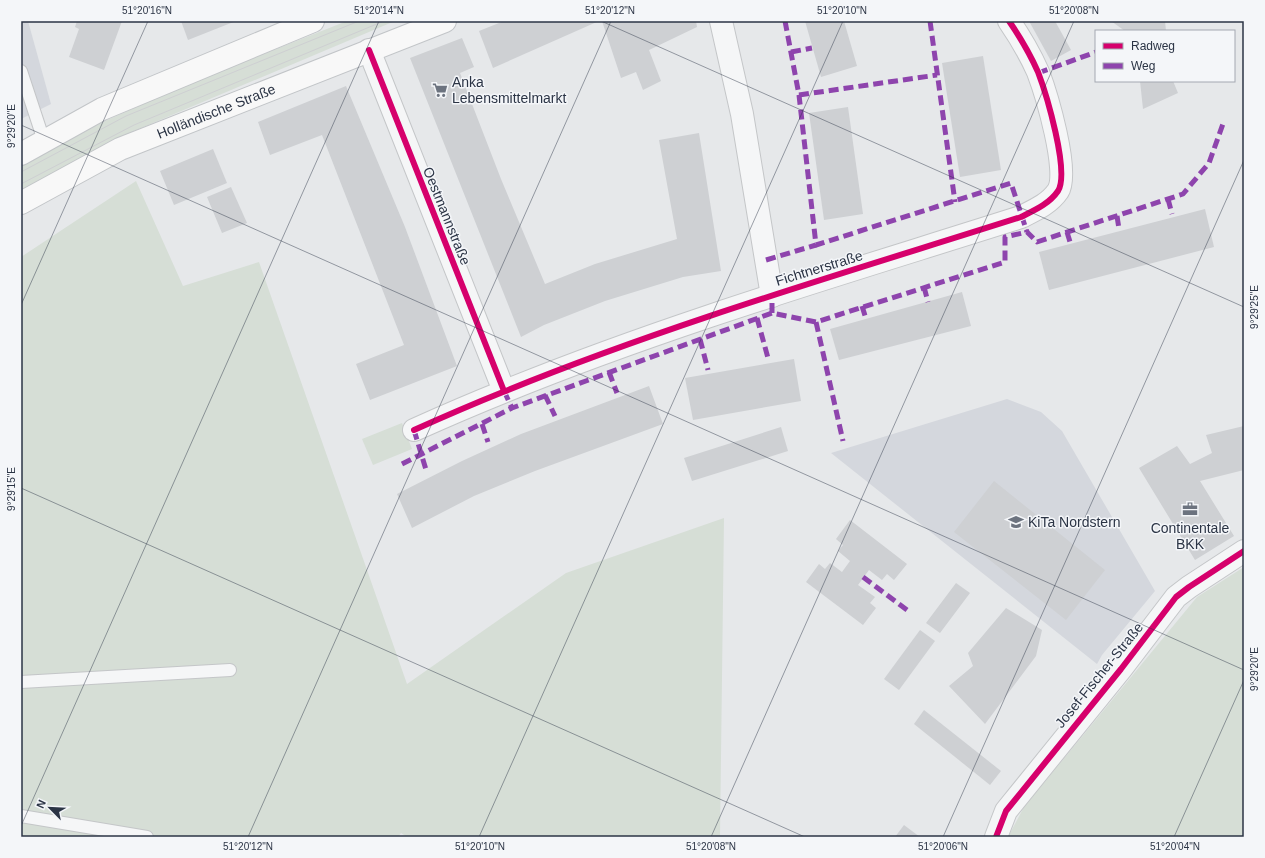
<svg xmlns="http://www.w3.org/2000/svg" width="1265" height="858" font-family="Arial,sans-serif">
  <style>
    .built { fill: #d4d7dd }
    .green { fill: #d6ded6 }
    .building { fill: #ced0d3 }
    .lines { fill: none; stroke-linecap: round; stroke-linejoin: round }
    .lane-casing { stroke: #c4c6c8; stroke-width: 14 }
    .street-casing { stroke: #c4c6c8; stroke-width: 24 }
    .primary-casing { stroke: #c2c5c8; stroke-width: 24 }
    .lane { stroke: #f5f6f7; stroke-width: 12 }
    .street { stroke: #f5f6f7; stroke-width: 22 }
    .primary { stroke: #f8f8f8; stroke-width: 22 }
    .tram { stroke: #cecfd2; stroke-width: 1 }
    .quiet { stroke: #8e44ad; stroke-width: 5; stroke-dasharray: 10 5; stroke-linecap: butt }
    .cycleway-casing { stroke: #f4f6f9; stroke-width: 8 }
    .cycleway { stroke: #d6006c; stroke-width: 6 }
    .ticks { fill: none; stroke: #2b3445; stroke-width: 1; stroke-opacity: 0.45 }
    .labels { text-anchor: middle; stroke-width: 3; stroke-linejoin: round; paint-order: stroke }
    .poi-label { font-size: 14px; fill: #2b3445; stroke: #f4f6f9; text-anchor: start }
    .street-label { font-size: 14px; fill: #2b3445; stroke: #f4f6f9 }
    .neatline { fill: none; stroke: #2b3445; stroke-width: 1.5 }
    .ticks-label { font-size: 10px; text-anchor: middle; fill: #2b3445 }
  </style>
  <rect width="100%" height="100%" fill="#e6e8ea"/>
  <g class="built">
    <polygon points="21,21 28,21 51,104 21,119"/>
    <polygon points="1007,399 1041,412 1062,431 1155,591 1102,655 1097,664 831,453"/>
  </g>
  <g class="green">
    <polygon points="347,21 395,21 115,139 21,190 21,166 33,159 107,120 205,77"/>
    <polygon points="136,181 183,286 259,262 407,684 566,573 724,518 720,837 407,837 401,833 398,837 21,837 21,257"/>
    <polygon points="402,423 412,449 373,465 362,439"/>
    <polygon points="1244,567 1244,837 1008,837 1024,807 1197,597"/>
  </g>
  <g class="building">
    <polygon points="77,21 122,21 104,70 69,57 79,29 75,27"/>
    <polygon points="181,21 236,21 188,40"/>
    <polygon points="504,21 599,21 493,68 479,31"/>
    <polygon points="602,21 696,21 697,27 649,50 661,81 643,90 636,72 621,78"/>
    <polygon points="805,21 844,21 857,66 821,77"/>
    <polygon points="1029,21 1055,21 1071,50 1051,61"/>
    <polygon points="1111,21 1165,21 1166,31 1125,31"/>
    <polygon points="462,38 474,67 460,73 501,179 545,284 595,264 677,239 659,140 699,133 721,271 683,277 605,301 544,325 521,337 410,58"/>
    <polygon points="983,56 1001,170 960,177 942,63"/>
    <polygon points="1140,81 1173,81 1178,93 1143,109"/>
    <polygon points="346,86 405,227 457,366 370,400 356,364 404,345 322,135 270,155 258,122"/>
    <polygon points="848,107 863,214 824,220 809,113"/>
    <polygon points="213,149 227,183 174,205 160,171"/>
    <polygon points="231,187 247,223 222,233 207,197"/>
    <polygon points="1205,209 1214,247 1049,290 1039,252"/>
    <polygon points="962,292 971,326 839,360 830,329"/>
    <polygon points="794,359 801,401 693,420 685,378"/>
    <polygon points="649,386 663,424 535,471 474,496 412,528 397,494 462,461 521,434"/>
    <polygon points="1244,426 1244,470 1200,481 1234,536 1195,560 1139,468 1177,446 1190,464 1212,453 1206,435"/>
    <polygon points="781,427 788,451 692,481 684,458"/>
    <polygon points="994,481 1105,570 1066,620 954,532"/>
    <polygon points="850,520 907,564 894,580 887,574 882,580 869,570 858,585 875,597 870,603 876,608 863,625 806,582 819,564 825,569 830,563 842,572 850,561 838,551 843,545 836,539"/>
    <polygon points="956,583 970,593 940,633 926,623"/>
    <polygon points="1006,608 1042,630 1036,656 985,724 949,686 973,666 968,653"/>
    <polygon points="920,630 935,641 899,690 884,679"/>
    <polygon points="924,710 1001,771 990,785 914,724"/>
    <polygon points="904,825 920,837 895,837"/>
  </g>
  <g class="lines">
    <g class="lane-casing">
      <g id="lane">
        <polyline points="21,71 44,141"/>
        <polyline points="21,682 230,670"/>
        <polyline points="21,816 147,837"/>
      </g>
    </g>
    <g class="street-casing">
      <g id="street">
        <polyline points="721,21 742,114 772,296"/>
        <polyline points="369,50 504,391"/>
        <path d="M414,430C443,417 473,404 503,392C672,323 848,272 1021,217C1035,210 1049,204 1058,191C1070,172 1046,93 1038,72C1030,54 1020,37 1009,21"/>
        <polyline points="996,837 1006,811 1121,669 1176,597 1189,587 1244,551"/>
      </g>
    </g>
    <g class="primary-casing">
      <g id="primary">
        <polyline points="21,154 102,109 313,21"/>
        <path id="s1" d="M21,203L120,149L445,21"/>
      </g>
    </g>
    <use href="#lane" class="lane"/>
    <use href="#street" class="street"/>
    <use href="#primary" class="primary"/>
    <g class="tram">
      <polyline points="21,172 126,116 359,21"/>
      <polyline points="21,184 134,125 384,21"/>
    </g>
    <g class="quiet">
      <polyline points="785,21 799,95 816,245 1011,183 1027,232"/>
      <polyline points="930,21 955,202"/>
      <polyline points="791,52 812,48"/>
      <polyline points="1038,73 1096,52"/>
      <polyline points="799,95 937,75"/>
      <polyline points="1168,199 1172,214"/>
      <polyline points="1117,216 1119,229"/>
      <polyline points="1067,232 1070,242"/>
      <polyline points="766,260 816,245"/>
      <polyline points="924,287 928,302"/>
      <polyline points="862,306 866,319"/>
      <polyline points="772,313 772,296"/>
      <polyline points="757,318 768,358"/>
      <polyline points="816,322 843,441"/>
      <polyline points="700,339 708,370"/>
      <polyline points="609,372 617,393"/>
      <polyline points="504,391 512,408"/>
      <polyline points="545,395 555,416"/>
      <polyline points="482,424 488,442"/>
      <polyline points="414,430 427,473"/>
      <polyline points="402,464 512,408 772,313 816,322 1005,262 1005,237 1027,232 1037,242 1183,194 1209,163 1224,121"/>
      <polyline points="863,577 907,610"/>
    </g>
    <g class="cycleway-casing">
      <g id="cycleway">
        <polyline points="369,50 504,391"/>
        <path d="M414,430C443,417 473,404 503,392C672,323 848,272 1021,217C1035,210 1049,204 1058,191C1070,172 1046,93 1038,72C1030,54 1020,37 1009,21"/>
        <polyline points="996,837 1006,811 1121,669 1176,597 1189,587 1244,551"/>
      </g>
    </g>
    <use href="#cycleway" class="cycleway"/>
  </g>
  <path class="ticks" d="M601,21L1244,307M21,125L1244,670M21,305L148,21M21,488L805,837M21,826L379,21M248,837L611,21M479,837L843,21M711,837L1074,21M943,837L1244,160M1174,837L1244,680"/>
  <defs>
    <g id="supermarket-bare" transform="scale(1.2)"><path d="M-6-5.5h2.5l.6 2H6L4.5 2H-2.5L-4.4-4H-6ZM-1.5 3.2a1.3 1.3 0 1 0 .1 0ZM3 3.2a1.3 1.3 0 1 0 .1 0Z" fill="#6c737f" stroke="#f4f6f9" stroke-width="2.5" paint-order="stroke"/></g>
    <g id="office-bare" transform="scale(1.2)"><path d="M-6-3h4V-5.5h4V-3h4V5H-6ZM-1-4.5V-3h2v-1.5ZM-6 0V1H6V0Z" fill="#6c737f" stroke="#f4f6f9" stroke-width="2.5" paint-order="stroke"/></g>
    <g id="school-bare" transform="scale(1.2)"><path d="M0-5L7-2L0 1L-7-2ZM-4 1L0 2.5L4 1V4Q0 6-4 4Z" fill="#6c737f" stroke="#f4f6f9" stroke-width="2.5" paint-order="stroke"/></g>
  </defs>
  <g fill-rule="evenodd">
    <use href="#supermarket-bare" x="440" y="90"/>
    <use href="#office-bare" x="1190" y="509"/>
    <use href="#school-bare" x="1016" y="522"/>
  </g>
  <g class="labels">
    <g class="poi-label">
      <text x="452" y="87">Anka<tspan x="452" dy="16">Lebensmittelmarkt</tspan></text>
      <text x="1028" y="527">KiTa Nordstern</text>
      <text x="1190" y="533" text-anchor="middle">Continentale<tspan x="1190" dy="16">BKK</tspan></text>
    </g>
    <g class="street-label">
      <text dy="5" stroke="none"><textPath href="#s1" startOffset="216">Holländische Straße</textPath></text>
      <text transform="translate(447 216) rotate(68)" y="5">Oestmannstraße</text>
      <text transform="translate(819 268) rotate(-17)" y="5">Fichtnerstraße</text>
      <text transform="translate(1099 675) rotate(-51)" y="5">Josef-Fischer-Straße</text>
    </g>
  </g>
  <rect width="1265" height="858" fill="none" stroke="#f4f6f9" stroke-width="44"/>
  <rect x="1095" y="30" width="140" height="52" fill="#f4f6f9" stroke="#a4a8b1"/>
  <rect x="1103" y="43" width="20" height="6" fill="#d6006c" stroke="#a4a8b1"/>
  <text x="1131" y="50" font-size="12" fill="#2b3445">Radweg</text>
  <rect x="1103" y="63" width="20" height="6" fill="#8e44ad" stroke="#a4a8b1"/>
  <text x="1131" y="70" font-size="12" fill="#2b3445">Weg</text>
  <g transform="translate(50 808) rotate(294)" stroke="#f4f6f9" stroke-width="3" paint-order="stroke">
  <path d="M0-3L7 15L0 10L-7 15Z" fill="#2b3445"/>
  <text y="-6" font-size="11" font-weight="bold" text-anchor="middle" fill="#2b3445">N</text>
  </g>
  <rect x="22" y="22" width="1221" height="814" class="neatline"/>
  <g class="ticks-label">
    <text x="147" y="14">51°20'16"N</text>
    <text x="379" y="14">51°20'14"N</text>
    <text x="610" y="14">51°20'12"N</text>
    <text x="842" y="14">51°20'10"N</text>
    <text x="1074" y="14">51°20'08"N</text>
    <text transform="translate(11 126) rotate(-90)" y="4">9°29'20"E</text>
    <text transform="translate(1254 307) rotate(-90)" y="4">9°29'25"E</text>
    <text transform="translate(11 489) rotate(-90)" y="4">9°29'15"E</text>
    <text transform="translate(1254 669) rotate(-90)" y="4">9°29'20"E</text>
    <text x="248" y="850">51°20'12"N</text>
    <text x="480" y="850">51°20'10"N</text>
    <text x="711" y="850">51°20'08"N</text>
    <text x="943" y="850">51°20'06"N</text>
    <text x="1175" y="850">51°20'04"N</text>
  </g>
</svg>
